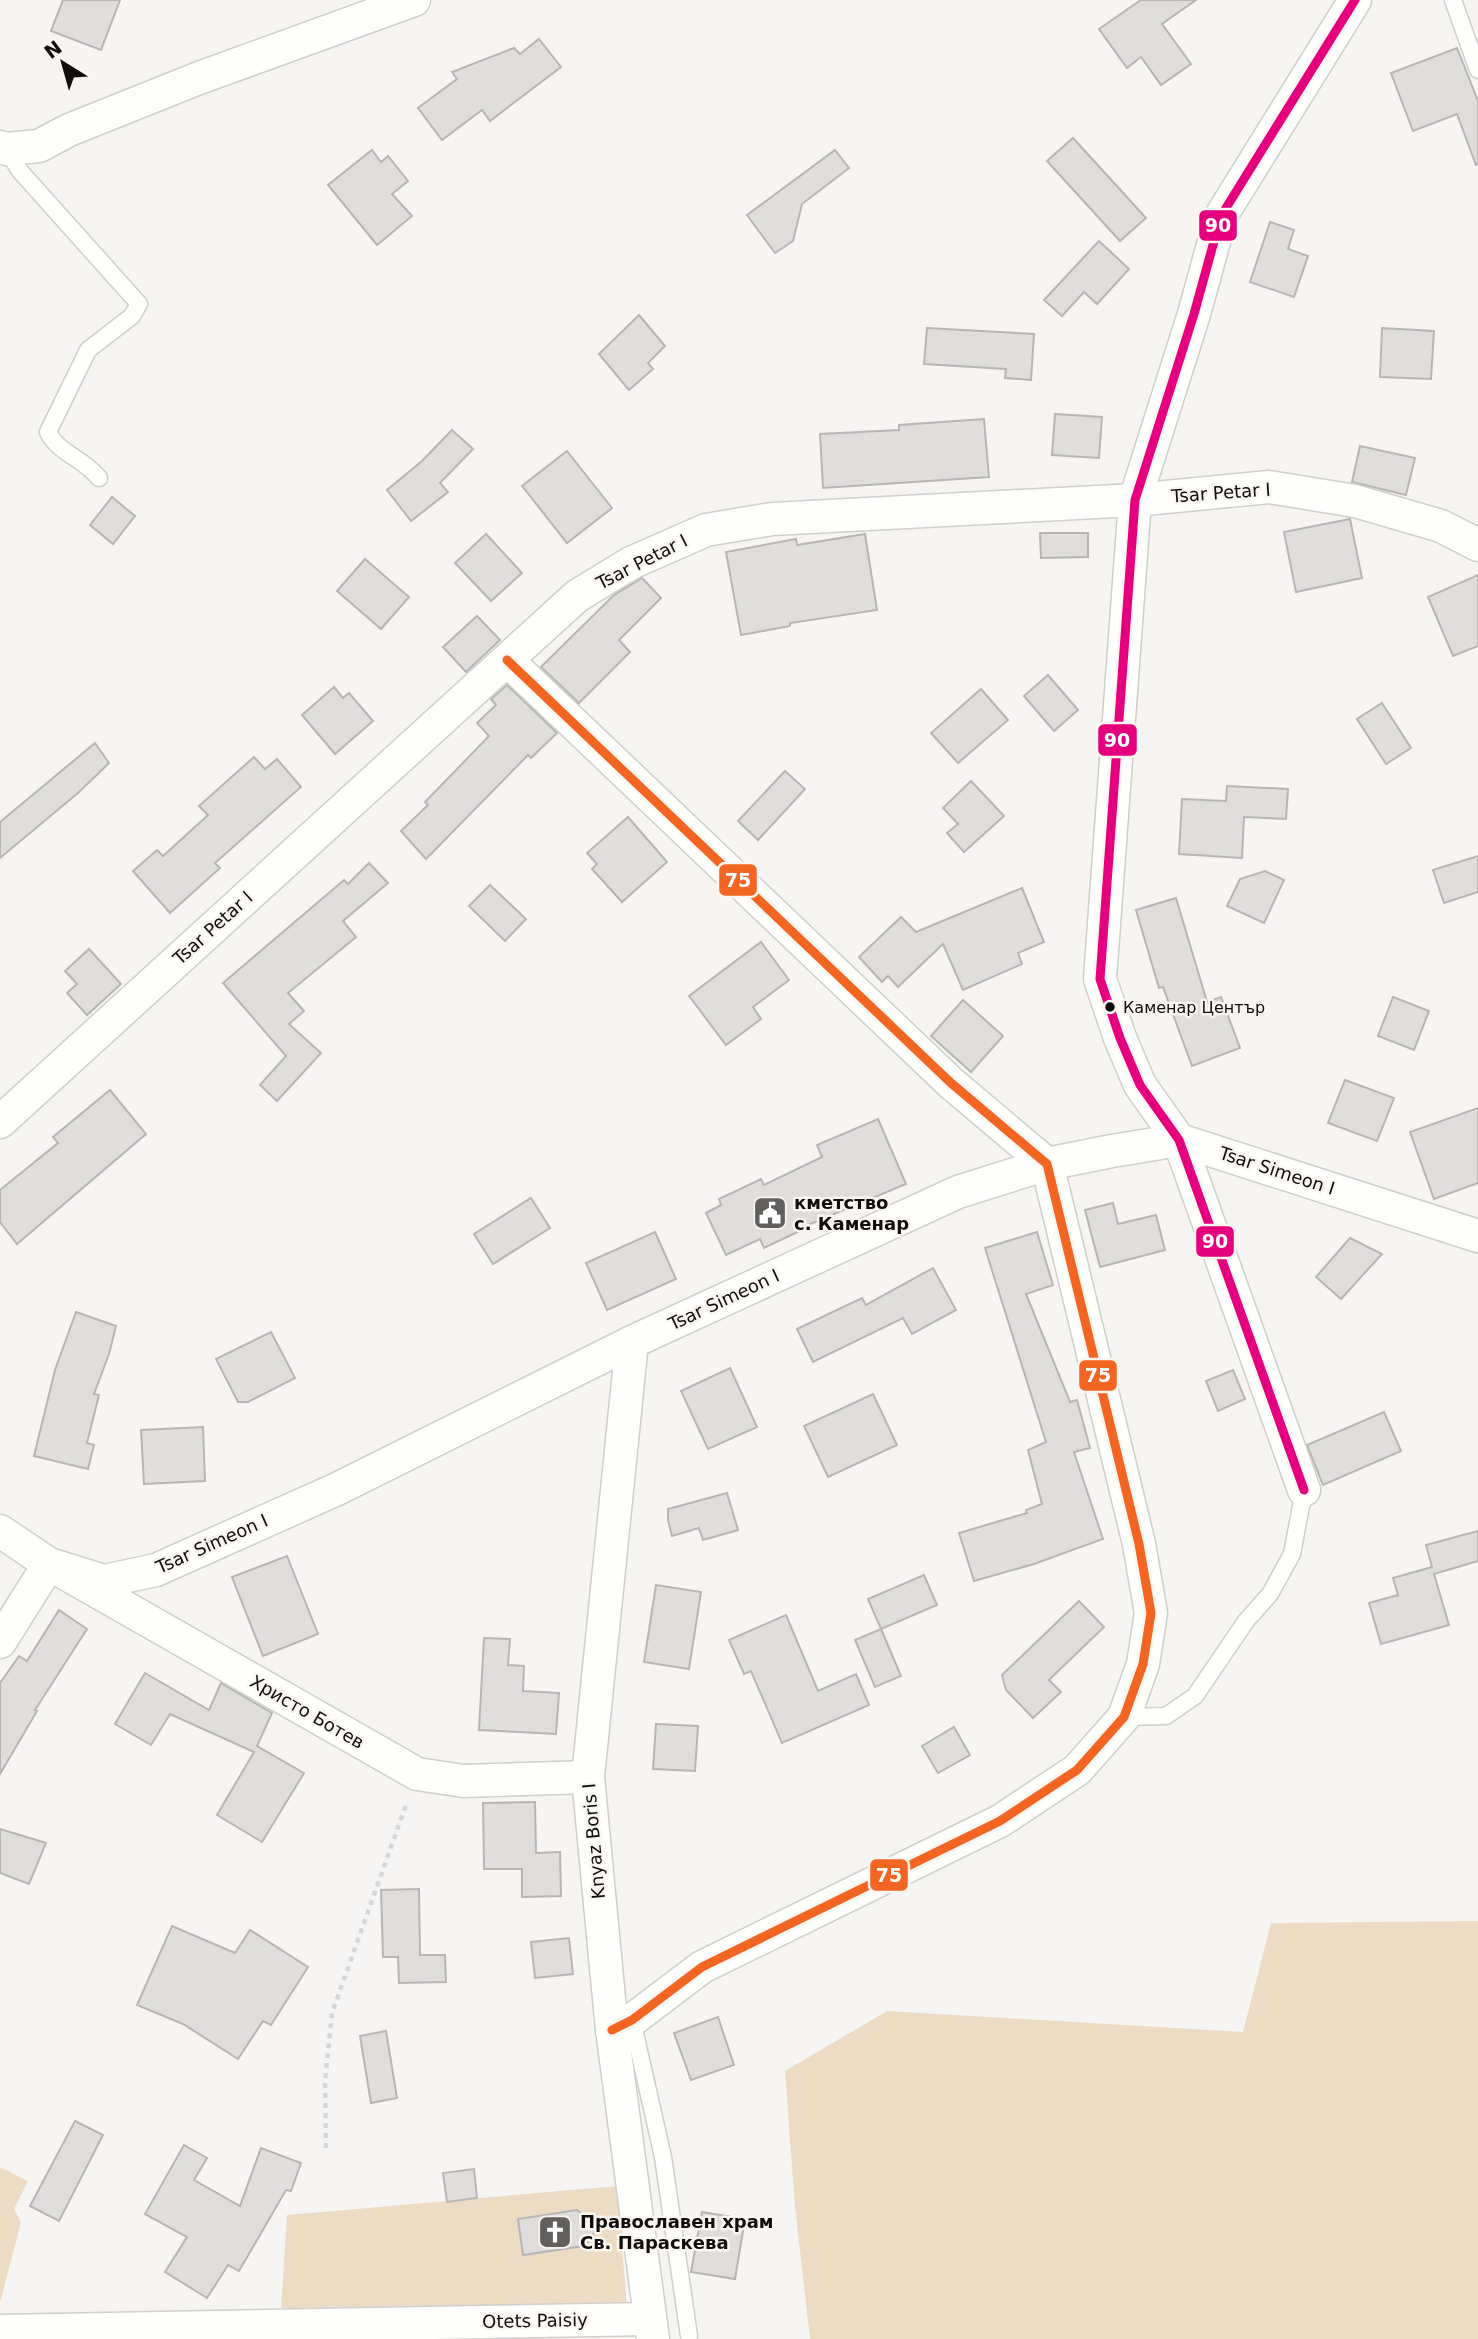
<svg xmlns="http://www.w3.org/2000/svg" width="1478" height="2339" font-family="'DejaVu Sans',sans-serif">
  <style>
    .green { fill: #eddcc3 }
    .building { fill: #dfdedc; stroke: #b8b6b5; stroke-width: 2 }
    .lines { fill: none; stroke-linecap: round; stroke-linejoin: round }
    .service-casing { stroke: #d1cfcd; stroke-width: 19 }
    .minor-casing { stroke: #d1cfcd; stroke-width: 35 }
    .path { stroke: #d8d7d7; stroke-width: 4.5; stroke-dasharray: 5 5; stroke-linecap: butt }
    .service { stroke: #fefefd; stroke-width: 16 }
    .minor { stroke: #fefefd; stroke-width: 32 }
    .bus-1-casing { stroke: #f9f6f1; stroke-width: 14 }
    .bus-2-casing { stroke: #f9f6f1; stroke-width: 14 }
    .bus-1 { stroke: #f26522; stroke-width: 9 }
    .bus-2 { stroke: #e5007d; stroke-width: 9 }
    .bus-dot { fill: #100f0e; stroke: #f9f6f1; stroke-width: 2.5 }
    .labels { text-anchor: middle; stroke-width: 5; stroke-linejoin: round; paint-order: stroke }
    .bus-label { font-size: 16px; fill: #100f0e; stroke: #f9f6f1; text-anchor: start }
    .street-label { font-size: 18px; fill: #100f0e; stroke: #f9f6f1 }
    .poi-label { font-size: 18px; font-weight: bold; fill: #100f0e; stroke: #f9f6f1; text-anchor: start }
    .line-badge { stroke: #f9f6f1; stroke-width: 2.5 }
    .badge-label { font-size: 19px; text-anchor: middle; font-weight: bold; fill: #fff }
  </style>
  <rect width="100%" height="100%" fill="#f7f5f3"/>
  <g class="green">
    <polygon points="1478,1921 1478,2339 810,2339 795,2207 785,2071 887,2011 1243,2032 1271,1923"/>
    <polygon points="0,2167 28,2181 14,2209 21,2222 0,2303"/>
    <polygon points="617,2186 627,2307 281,2308 287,2215"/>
  </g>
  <g class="building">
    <polygon points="63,0 120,0 101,50 51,31"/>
    <polygon points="1141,0 1196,0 1162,24 1191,64 1161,85 1141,57 1127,68 1099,29"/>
    <polygon points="539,39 561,67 490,121 482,110 442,140 418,108 457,79 452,72 514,48 520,54"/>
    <polygon points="1457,48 1478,101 1478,164 1476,165 1457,114 1413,131 1391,73"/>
    <polygon points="1073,138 1146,218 1120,241 1047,161"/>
    <polygon points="372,150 381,162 388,156 408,181 392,194 412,216 377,245 328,185"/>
    <polygon points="835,150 849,168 802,204 793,241 775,253 747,215"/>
    <polygon points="1270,222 1294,230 1288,249 1308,256 1294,297 1250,282"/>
    <polygon points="1099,241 1129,269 1097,304 1084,292 1062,316 1044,300"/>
    <polygon points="639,315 665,346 648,363 653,369 629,390 599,354"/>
    <polygon points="927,328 1034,334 1031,380 1005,378 1006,369 924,364"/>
    <polygon points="1382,328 1434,331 1431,379 1380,377"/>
    <polygon points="1055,414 1102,417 1099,458 1052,455"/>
    <polygon points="984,419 989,477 823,488 820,434 899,430 899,425"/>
    <polygon points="452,430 473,449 440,483 448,492 411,521 387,490 422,461"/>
    <polygon points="1360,446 1415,458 1406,495 1352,482"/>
    <polygon points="567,451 612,508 567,543 522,486"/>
    <polygon points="112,497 135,516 113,544 90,525"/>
    <polygon points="1350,519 1362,578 1296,592 1284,532"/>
    <polygon points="1040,533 1088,533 1088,557 1041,558"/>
    <polygon points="486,534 522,573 491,601 455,563"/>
    <polygon points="865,534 877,610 790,623 790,626 741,635 726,552 796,539 797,545"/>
    <polygon points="365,559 409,597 381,629 337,591"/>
    <polygon points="1478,575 1478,646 1453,656 1428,597"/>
    <polygon points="642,578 661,598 619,640 630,652 579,703 541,667 614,595"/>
    <polygon points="477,616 500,640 466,672 443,647"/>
    <polygon points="1048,675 1078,710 1054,731 1024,696"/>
    <polygon points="507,685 557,733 531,758 528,755 426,859 401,831 428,805 425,802 489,736 477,723 496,705 491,699"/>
    <polygon points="334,687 343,698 349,693 373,721 335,754 302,715"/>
    <polygon points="981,689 1008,720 958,763 931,733"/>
    <polygon points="1382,703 1411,748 1386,764 1357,719"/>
    <polygon points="95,743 109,763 78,793 0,858 0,822"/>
    <polygon points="254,757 265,769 277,759 301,787 215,863 220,868 170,913 133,871 157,850 163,856 208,815 199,806"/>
    <polygon points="785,771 805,789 758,840 738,821"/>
    <polygon points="971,781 1004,816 964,852 947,833 958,824 943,808"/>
    <polygon points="1227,786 1288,789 1286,819 1244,817 1242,858 1179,854 1182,799 1226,801"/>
    <polygon points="628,817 667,862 622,902 592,869 597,864 587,853"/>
    <polygon points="1478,856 1478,892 1444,903 1433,870"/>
    <polygon points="369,863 388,883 343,921 356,937 288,993 304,1011 289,1024 321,1053 277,1101 260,1085 286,1056 223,983 344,880 348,884"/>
    <polygon points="1265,871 1284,880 1264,923 1227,906 1240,879"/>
    <polygon points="490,885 526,919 505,941 469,906"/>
    <polygon points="1022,888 1044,942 1018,953 1022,964 963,990 943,944 898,987 888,976 882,982 859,957 901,917 916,932"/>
    <polygon points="1176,898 1207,1002 1221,997 1240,1048 1192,1066 1163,987 1159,988 1136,910"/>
    <polygon points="761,942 789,980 753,1007 761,1019 726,1045 689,996"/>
    <polygon points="89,949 121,984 87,1015 67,993 77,984 65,971"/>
    <polygon points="1393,997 1429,1011 1414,1050 1378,1036"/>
    <polygon points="963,1000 1003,1036 971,1072 931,1036"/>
    <polygon points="1345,1080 1394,1098 1377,1141 1328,1123"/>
    <polygon points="110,1090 146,1134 17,1244 0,1222 0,1190 58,1143 53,1137"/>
    <polygon points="1478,1108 1478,1183 1434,1199 1410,1132"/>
    <polygon points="878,1119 906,1184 808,1225 808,1227 764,1248 760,1239 726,1255 706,1213 721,1205 719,1199 761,1179 764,1185 822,1157 817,1145"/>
    <polygon points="531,1198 550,1228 493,1264 474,1234"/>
    <polygon points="1113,1203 1118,1224 1156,1215 1165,1250 1100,1267 1085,1210"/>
    <polygon points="655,1232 676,1279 607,1310 586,1263"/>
    <polygon points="1037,1232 1053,1285 1026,1294 1070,1402 1077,1400 1090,1448 1074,1452 1103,1539 1034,1564 974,1581 959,1533 1027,1513 1026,1510 1042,1504 1028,1450 1046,1442 985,1248"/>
    <polygon points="1350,1238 1382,1254 1341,1299 1316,1277"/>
    <polygon points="933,1268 956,1310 912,1334 903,1318 813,1362 797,1329 862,1298 866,1305"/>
    <polygon points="76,1312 116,1326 109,1354 94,1394 99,1395 87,1443 94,1445 88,1469 34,1456 55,1370"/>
    <polygon points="271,1332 295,1378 248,1402 238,1402 216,1359"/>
    <polygon points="730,1368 757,1427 708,1449 681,1391"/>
    <polygon points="1233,1370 1245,1399 1218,1411 1206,1381"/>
    <polygon points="873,1394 897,1445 828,1477 804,1426"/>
    <polygon points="1384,1412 1401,1451 1323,1485 1307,1445"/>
    <polygon points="203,1427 205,1481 144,1484 141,1430"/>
    <polygon points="727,1493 738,1530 703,1540 699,1528 672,1536 668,1520 668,1509"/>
    <polygon points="1478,1531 1478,1561 1434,1574 1449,1625 1381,1644 1369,1603 1398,1595 1393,1578 1432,1567 1426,1545"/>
    <polygon points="287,1556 318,1634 263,1656 232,1577"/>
    <polygon points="924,1575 937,1605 881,1629 868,1599"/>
    <polygon points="656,1585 701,1592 689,1669 644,1662"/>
    <polygon points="1079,1601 1104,1627 1049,1680 1061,1692 1033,1718 1006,1690 1002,1675"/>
    <polygon points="59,1610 87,1629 35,1710 37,1711 0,1774 0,1683 19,1656 27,1661"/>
    <polygon points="786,1615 818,1691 856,1674 869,1705 782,1743 751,1671 744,1674 729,1640"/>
    <polygon points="881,1629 901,1676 875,1687 855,1640"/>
    <polygon points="484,1638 510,1639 508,1665 524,1666 523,1691 559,1693 556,1734 479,1730"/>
    <polygon points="145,1673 209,1710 221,1683 272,1713 257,1746 304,1773 262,1842 217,1815 254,1752 170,1714 151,1745 115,1724"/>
    <polygon points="656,1724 698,1726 695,1771 653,1769"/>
    <polygon points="954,1727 970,1755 938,1773 922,1746"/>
    <polygon points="535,1802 536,1853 560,1852 561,1896 522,1897 522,1869 484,1869 483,1803"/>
    <polygon points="0,1829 46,1843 29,1884 0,1873"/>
    <polygon points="419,1889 420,1955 445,1955 446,1982 399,1983 398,1957 383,1957 381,1890"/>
    <polygon points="172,1926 235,1953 250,1930 308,1967 271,2025 263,2021 238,2059 183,2024 137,2005"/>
    <polygon points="569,1938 573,1974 535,1978 531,1942"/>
    <polygon points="718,2017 734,2065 691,2080 674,2033"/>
    <polygon points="386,2031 397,2098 371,2103 360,2036"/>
    <polygon points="75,2121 103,2135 59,2221 30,2206"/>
    <polygon points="184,2145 207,2158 194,2180 240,2206 261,2148 301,2163 291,2191 286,2190 239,2271 228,2265 207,2298 165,2272 187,2237 145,2214"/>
    <polygon points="474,2169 477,2198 447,2202 443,2173"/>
    <polygon points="577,2210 598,2228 584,2246 523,2255 518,2219"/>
    <polygon points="702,2212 745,2219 735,2279 691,2272"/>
  </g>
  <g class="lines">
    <g class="service-casing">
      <g id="service">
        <polyline points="1453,0 1478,70"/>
        <path d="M6,149L20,171L139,304L132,316L88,350L48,432C58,453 83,458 99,478"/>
        <polyline points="1124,1717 1166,1716 1195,1696 1246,1621 1270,1594 1292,1554 1304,1490"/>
        <polyline points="632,2020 663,2157 689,2336"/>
      </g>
    </g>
    <g class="minor-casing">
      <g id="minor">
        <polyline points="0,147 6,149 39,146 69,130 199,78 414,0"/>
        <polyline points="507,660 951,1083 1047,1164 1139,1544 1151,1613 1143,1664 1124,1717 1077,1770 1000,1821 702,1967 632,2020 612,2030"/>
        <polyline points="0,1122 577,596 631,563 706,530 772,519 1135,500 1269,487 1355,501 1441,526 1478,545"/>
        <polyline points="632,1342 588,1777 612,2030 653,2339"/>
        <polyline points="1304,1490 1179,1140 1140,1085 1120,1038 1100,979 1135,500 1194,314 1221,216 1355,0"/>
        <polyline points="0,1531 49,1564 104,1581 156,1570 337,1489 632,1342 958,1192 1047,1164 1112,1151 1179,1140 1478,1236"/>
        <polyline points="0,1642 49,1564 417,1774 464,1781 588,1777"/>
        <polyline points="0,2331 650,2319"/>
      </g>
    </g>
    <polyline class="path" points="326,2148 325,2081 332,2013 407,1802"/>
    <use href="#service" class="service"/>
    <use href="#minor" class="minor"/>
    <g class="bus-1-casing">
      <polyline id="bus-1" points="507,660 951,1083 1047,1164 1139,1544 1151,1613 1143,1664 1124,1717 1077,1770 1000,1821 702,1967 632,2020 612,2030"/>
    </g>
    <g class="bus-2-casing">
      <polyline id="bus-2" points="1304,1490 1179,1140 1140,1085 1120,1038 1100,979 1135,500 1194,314 1221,216 1355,0"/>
    </g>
    <use href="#bus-1" class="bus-1"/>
    <use href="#bus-2" class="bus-2"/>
  </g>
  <defs>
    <g id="civic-square" transform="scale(1.75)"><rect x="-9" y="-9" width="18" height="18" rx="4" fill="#61605e" stroke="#f9f6f1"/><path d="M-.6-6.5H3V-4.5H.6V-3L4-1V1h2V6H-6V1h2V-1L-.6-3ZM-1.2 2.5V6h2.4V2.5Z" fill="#fff"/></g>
    <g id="church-square" transform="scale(1.75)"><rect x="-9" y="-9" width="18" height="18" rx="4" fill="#61605e" stroke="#f9f6f1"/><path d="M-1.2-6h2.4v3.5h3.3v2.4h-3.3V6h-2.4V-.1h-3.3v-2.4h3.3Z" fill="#fff"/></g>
  </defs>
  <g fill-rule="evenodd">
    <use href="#civic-square" x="770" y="1213"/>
    <use href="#church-square" x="555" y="2232"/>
  </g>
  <circle class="bus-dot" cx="1110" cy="1007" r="6"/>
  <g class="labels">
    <g class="bus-label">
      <text x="1123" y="1013">Каменар Център</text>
    </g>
    <g class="street-label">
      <text transform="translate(1221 493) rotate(-4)" y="6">Tsar Petar I</text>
      <text transform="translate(642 562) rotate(-27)" y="6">Tsar Petar I</text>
      <text transform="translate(213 928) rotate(-42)" y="6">Tsar Petar I</text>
      <text transform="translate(1277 1171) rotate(18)" y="6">Tsar Simeon I</text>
      <text transform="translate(724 1300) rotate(-25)" y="6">Tsar Simeon I</text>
      <text transform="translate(212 1544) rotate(-24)" y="6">Tsar Simeon I</text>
      <text transform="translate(307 1712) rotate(30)" y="6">Христо Ботев</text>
      <text transform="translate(594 1841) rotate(-95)" y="6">Knyaz Boris I</text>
      <text transform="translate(535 2321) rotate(-1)" y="6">Otets Paisiy</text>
    </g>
    <g class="poi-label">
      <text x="794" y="1209">кметство<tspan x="794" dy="21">с. Каменар</tspan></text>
      <text x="580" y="2228">Православен храм<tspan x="580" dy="21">Св. Параскева</tspan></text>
    </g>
  </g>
  <g class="line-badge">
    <rect x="1198" y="209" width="40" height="33" rx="7" fill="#e5007d"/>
    <rect x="1097" y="723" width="41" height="34" rx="7" fill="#e5007d"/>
    <rect x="718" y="863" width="40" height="34" rx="7" fill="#f26522"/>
    <rect x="1195" y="1225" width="40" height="33" rx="7" fill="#e5007d"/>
    <rect x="1078" y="1359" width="40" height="33" rx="7" fill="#f26522"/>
    <rect x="869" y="1858" width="40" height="34" rx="7" fill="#f26522"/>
  </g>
  <g class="badge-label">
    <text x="1218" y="232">90</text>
    <text x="1117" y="747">90</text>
    <text x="738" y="887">75</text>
    <text x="1215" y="1248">90</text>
    <text x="1098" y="1382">75</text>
    <text x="889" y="1882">75</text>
  </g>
  <g transform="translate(63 63) rotate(323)" stroke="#f9f6f1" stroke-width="5" paint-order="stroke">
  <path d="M0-5L12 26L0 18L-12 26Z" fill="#100f0e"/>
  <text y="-10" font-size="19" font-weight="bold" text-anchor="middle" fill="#100f0e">N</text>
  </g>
</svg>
